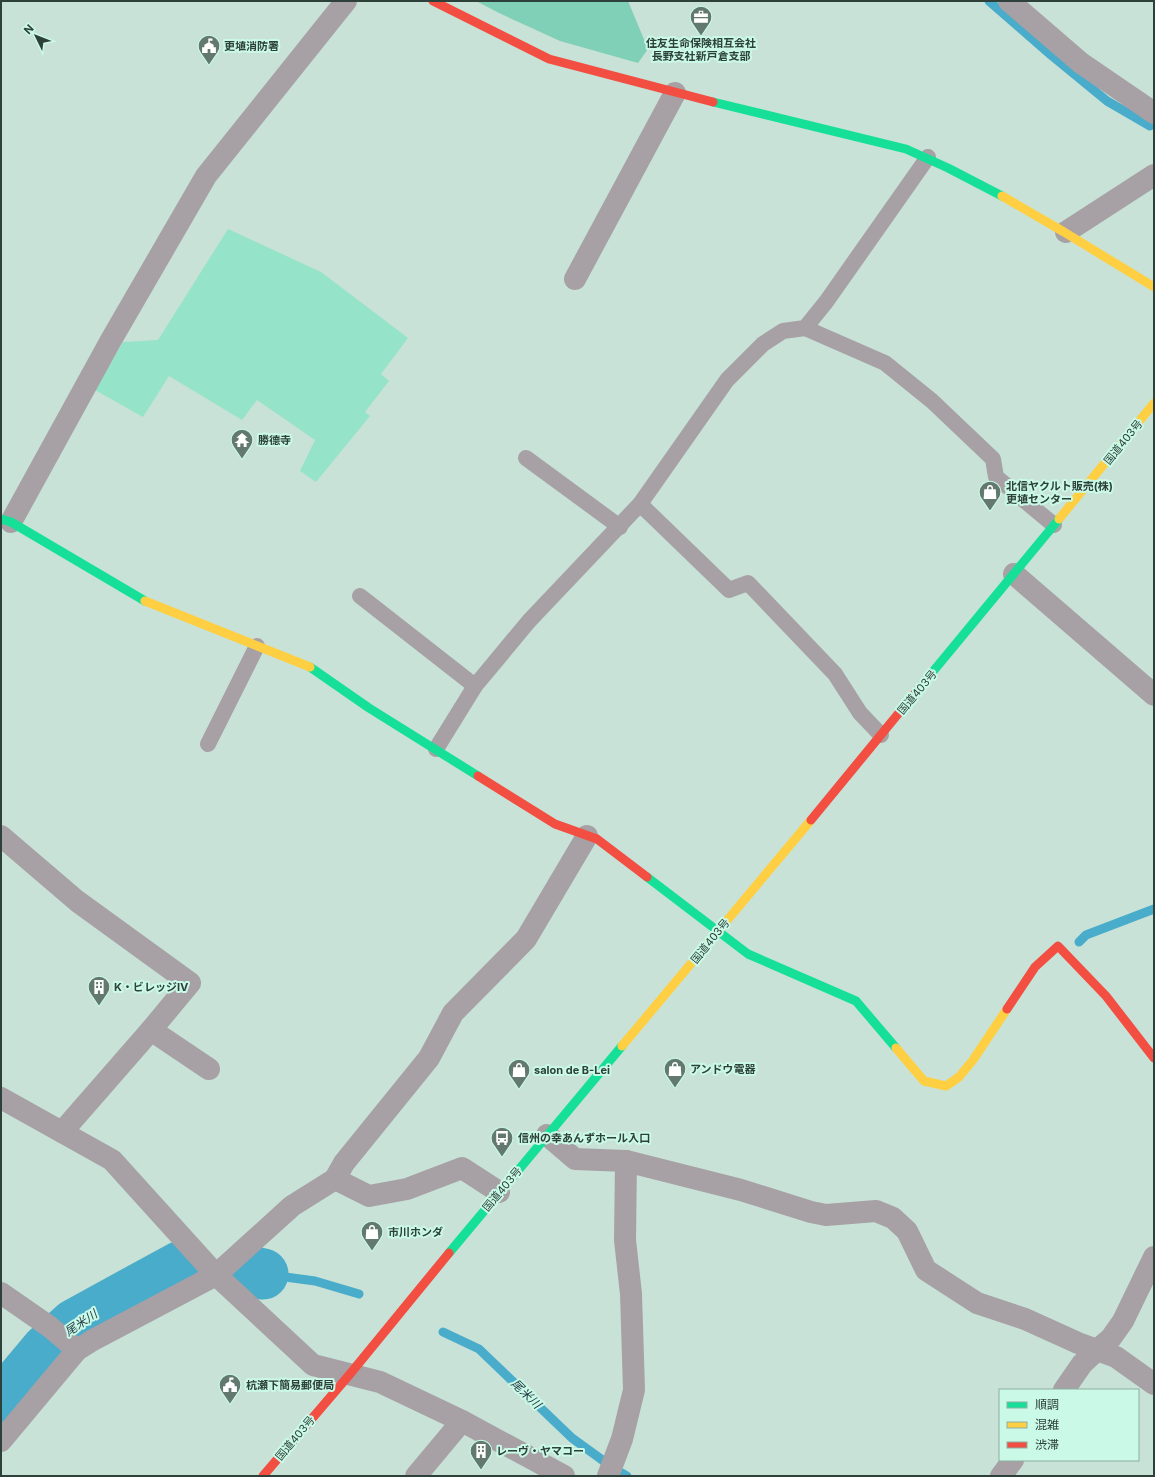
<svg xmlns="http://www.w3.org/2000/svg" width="1155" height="1477" font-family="Inter,'Noto Sans JP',sans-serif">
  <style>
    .green { fill: #95e3c9 }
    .forest { fill: #80d0b7 }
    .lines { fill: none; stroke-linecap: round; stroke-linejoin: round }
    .stream { stroke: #49acca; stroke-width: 9 }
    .river { stroke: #49acca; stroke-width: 51 }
    .lane { stroke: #a7a1a5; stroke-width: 16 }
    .street { stroke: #a7a1a5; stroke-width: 22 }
    .fast { stroke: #16e098; stroke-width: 9 }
    .slow { stroke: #ffcf43; stroke-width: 9 }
    .jam { stroke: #f24e42; stroke-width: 9 }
    .labels { text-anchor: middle; stroke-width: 4; stroke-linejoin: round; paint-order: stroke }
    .poi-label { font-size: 11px; font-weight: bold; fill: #2d4039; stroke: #caf9e7; text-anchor: start }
    .street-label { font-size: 11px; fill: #2d4039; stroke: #caf9e7 }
    .water-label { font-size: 12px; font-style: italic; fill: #1f3742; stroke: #caf9e7 }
  </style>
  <rect width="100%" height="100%" fill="#c8e2d7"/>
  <polygon class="green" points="228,229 321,272 408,338 381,374 389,381 365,412 370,416 316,482 300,471 315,440 257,400 242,420 169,376 143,417 95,390 123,342 158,340"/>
  <polygon class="forest" points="476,1 628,1 648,49 638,63 560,41 499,13"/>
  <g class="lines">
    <g class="stream">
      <polyline points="989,1 1051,55 1107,101 1150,126"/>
      <polyline points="1079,942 1086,935 1154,909"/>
      <polyline points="263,1274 315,1281 359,1294"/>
      <polyline points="443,1332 479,1349 572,1438 605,1462"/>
      <polyline points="622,1473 627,1476"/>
    </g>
    <g class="river">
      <polyline points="249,1271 263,1274"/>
      <polyline points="1,1404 46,1350 75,1324 181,1266"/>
    </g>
    <g class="lane">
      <polyline points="805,328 885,363 932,401 993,459 996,477 1054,525"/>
      <polyline points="526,458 620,527"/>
      <polyline points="640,504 729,590 748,583 835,674 860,713 881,735"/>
      <polyline points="360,596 475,686"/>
      <polyline points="208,744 257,646"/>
      <polyline points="436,749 475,686 529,621 640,504 727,380 763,344 783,331 805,328 826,302 928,157"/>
    </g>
    <g class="street">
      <polyline points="1009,1 1081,63 1154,113"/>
      <polyline points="1066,232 1154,175"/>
      <polyline points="575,279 675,93"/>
      <polyline points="11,522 111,340 206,176 346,1"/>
      <polyline points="1014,574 1154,695"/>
      <polyline points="1,836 77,901 190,983 151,1030 62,1132"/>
      <polyline points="151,1030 209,1069"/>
      <polyline points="1,1098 112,1160 216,1275 313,1365 380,1382 462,1421 564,1476"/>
      <polyline points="547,1135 575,1159 626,1161 741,1190 811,1212 826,1215 876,1211 893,1218 907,1231 926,1270 977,1303 1025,1319 1078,1343 1116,1357 1154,1384"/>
      <polyline points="335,1179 369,1196 407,1189 462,1168 499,1192"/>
      <polyline points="1,1293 50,1327 77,1350"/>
      <polyline points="1064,1390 1082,1364 1097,1350 1111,1338 1123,1321 1154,1257"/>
      <polyline points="1,1441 77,1350 93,1340 216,1275 292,1206 335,1179 344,1163 429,1058 453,1013 526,939 587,836"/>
      <polyline points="416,1476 462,1421"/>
      <polyline points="608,1476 622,1439 634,1390 631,1294 625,1240 626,1161"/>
      <polyline points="1001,1476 1013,1460"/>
    </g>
    <g class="fast">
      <polyline points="713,102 906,149 948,168 1002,196"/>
      <polyline points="1,519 11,522 145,601"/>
      <polyline points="310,667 369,708 478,776"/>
      <polyline points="921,686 1059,519"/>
      <polyline points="647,877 748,954 856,1001 896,1048"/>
      <polyline points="449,1253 622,1046"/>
    </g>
    <g class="slow">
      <polyline points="1002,196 1064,232 1154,287"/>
      <polyline points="1059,519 1154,403"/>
      <polyline points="145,601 310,667"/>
      <polyline points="622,1046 811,820"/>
      <polyline points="896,1048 924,1081 946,1086 959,1077 973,1060 1007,1009"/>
    </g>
    <g class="jam">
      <polyline points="433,1 549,59 713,102"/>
      <polyline points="478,776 555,824 597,839 647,877"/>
      <polyline points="811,820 921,686"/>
      <polyline points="1007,1009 1035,967 1058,946 1106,996 1154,1058"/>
      <polyline points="263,1476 350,1374 449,1253"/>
    </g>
  </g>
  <defs>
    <g id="office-pin" transform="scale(1.15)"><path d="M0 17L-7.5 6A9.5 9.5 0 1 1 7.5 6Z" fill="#637970" stroke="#caf9e7"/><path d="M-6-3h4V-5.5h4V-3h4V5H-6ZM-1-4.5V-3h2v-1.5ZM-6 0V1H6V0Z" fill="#fff"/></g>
    <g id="civic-pin" transform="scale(1.15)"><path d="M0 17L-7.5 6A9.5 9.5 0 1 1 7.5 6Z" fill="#637970" stroke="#caf9e7"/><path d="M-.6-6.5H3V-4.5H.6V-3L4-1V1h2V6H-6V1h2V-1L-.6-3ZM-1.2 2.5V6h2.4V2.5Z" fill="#fff"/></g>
    <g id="temple-pin" transform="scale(1.15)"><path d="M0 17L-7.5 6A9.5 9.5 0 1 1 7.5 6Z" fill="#637970" stroke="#caf9e7"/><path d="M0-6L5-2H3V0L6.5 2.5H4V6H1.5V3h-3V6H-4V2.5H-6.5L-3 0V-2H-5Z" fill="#fff"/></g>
    <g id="shop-pin" transform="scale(1.15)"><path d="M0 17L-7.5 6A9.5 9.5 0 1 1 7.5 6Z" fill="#637970" stroke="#caf9e7"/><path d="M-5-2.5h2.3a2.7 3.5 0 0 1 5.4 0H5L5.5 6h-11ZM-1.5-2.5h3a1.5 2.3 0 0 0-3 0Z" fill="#fff"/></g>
    <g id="building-pin" transform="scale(1.15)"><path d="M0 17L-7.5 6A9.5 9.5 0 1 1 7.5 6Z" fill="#637970" stroke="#caf9e7"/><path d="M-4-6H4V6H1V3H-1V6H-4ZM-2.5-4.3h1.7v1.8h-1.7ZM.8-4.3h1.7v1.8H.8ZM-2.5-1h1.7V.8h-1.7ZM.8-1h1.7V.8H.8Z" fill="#fff"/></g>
    <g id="bus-pin" transform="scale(1.15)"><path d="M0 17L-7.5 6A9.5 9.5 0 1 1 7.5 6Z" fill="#637970" stroke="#caf9e7"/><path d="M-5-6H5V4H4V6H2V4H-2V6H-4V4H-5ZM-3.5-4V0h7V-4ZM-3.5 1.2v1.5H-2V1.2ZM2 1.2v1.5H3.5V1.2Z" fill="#fff"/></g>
  </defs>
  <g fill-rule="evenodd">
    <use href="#office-pin" x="701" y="17"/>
    <use href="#civic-pin" x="209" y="46"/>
    <use href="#temple-pin" x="242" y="440"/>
    <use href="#shop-pin" x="990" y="492"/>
    <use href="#building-pin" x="99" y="987"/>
    <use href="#shop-pin" x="675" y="1069"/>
    <use href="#shop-pin" x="519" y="1070"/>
    <use href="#bus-pin" x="502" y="1138"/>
    <use href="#shop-pin" x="372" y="1232"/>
    <use href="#civic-pin" x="230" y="1385"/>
    <use href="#building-pin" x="481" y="1451"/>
  </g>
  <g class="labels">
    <g class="poi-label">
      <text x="701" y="47" text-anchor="middle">住友生命保険相互会社<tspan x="701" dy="13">長野支社新戸倉支部</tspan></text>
      <text x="224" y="50">更埴消防署</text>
      <text x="258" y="444">勝德寺</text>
      <text x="1006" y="490">北信ヤクルト販売(株)<tspan x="1006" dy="13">更埴センター</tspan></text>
      <text x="114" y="991">K・ビレッジⅣ</text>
      <text x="690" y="1073">アンドウ電器</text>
      <text x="534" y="1074">salon de B-Lei</text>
      <text x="518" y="1142">信州の幸あんずホール入口</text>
      <text x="388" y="1236">市川ホンダ</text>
      <text x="246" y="1389">杭瀬下簡易郵便局</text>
      <text x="496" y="1455">レーヴ・ヤマコー</text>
    </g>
    <g class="street-label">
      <text transform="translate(1123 442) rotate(-51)" y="4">国道403号</text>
      <text transform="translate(917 692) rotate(-50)" y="4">国道403号</text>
      <text transform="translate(710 941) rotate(-51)" y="4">国道403号</text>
      <text transform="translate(502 1189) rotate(-50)" y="4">国道403号</text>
      <text transform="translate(295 1438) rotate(-50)" y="4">国道403号</text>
    </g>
    <g class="water-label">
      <text transform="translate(81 1323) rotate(-34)" y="4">尾米川</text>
      <text transform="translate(526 1394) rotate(44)" y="4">尾米川</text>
    </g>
  </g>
  <rect width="1155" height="1477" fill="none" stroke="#2d4039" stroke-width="4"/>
  <rect x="999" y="1389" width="140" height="72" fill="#caf9e7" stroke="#8bafa1"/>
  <rect x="1007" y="1402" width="20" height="6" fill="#16e098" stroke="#8bafa1"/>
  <text x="1035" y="1409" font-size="12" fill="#2d4039">順調</text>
  <rect x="1007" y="1422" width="20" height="6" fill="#ffcf43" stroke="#8bafa1"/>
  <text x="1035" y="1429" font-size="12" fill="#2d4039">混雑</text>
  <rect x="1007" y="1442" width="20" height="6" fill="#f24e42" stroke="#8bafa1"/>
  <text x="1035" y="1449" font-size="12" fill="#2d4039">渋滞</text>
  <g transform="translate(36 36) rotate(313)" stroke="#caf9e7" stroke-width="3" paint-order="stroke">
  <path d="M0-3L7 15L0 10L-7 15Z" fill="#2d4039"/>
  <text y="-6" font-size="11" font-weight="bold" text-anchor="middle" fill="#2d4039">N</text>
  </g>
</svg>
